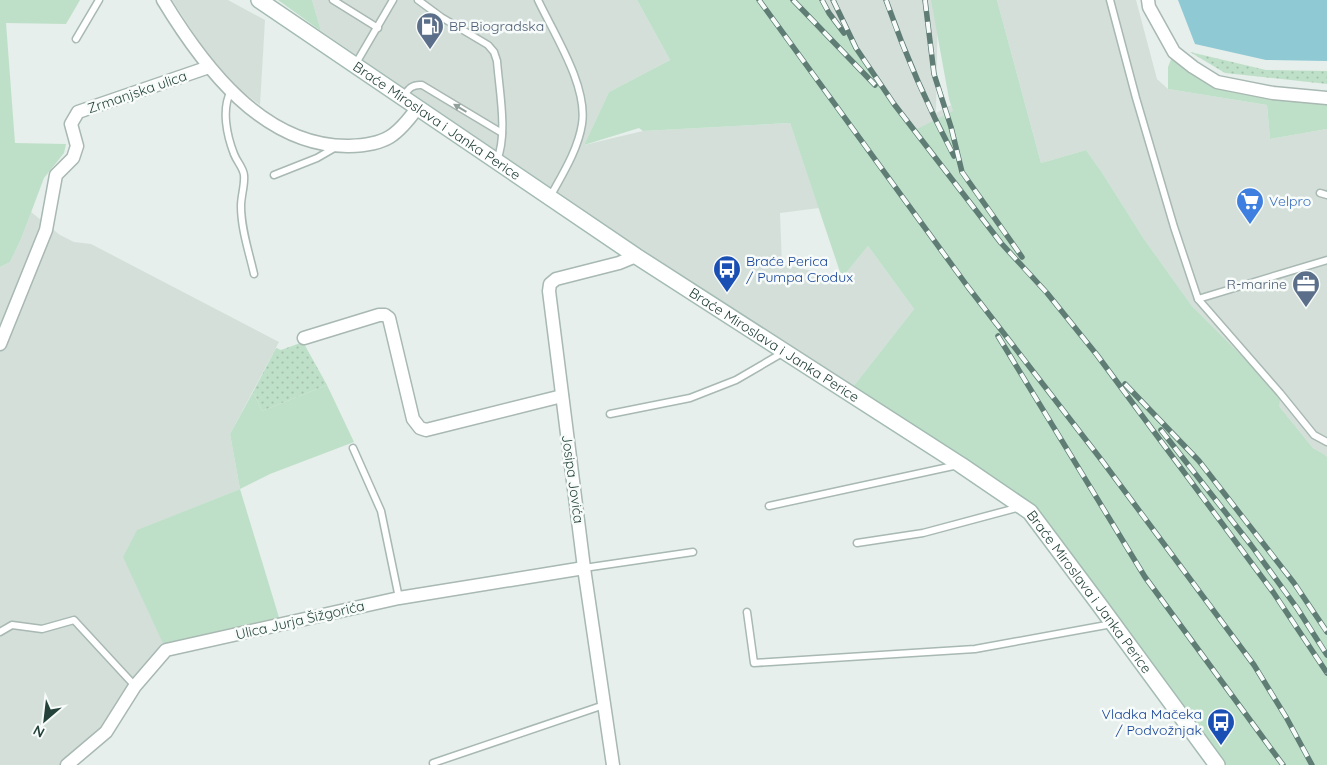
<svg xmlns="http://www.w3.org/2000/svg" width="1327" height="765" font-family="Quicksand,sans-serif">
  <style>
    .built { fill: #d4dfda }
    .grass { fill: #bfe0c8 }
    .park { fill: url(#park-dots) }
    .water { fill: #8ec9d4 }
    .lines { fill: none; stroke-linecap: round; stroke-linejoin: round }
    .service-casing { stroke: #a8b8b2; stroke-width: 9 }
    .minor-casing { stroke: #a8b8b2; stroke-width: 15 }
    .secondary-casing { stroke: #a4bbb3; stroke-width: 18 }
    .service { stroke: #fff; stroke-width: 6 }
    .minor { stroke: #fff; stroke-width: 12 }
    .secondary { stroke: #fff; stroke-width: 15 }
    .rail-casing { stroke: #5f7d75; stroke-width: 5.5 }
    .rail { stroke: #f7fbf9; stroke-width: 4; stroke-dasharray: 11; stroke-linecap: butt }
    .oneway { fill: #92a09c }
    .labels { text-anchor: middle; stroke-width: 5; stroke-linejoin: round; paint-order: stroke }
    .service-label { font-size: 14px; fill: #4e5e75; stroke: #f7fbf9; text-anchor: start }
    .street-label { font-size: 14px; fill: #24423a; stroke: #f7fbf9 }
    .shop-label { font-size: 14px; fill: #366cbe; stroke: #f7fbf9; text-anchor: start }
    .transit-label { font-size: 14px; fill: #164399; stroke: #f7fbf9; text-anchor: start }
  </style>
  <defs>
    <pattern id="park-dots" width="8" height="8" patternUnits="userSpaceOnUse" patternTransform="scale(1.25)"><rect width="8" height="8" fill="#bfe0c8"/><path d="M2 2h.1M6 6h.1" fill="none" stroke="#a4c1ad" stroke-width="1.8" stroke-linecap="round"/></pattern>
  </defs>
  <rect width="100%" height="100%" fill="#e6efeb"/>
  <g class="built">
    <polygon points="172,0 228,0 265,20 260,105 230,82 200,43"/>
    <polygon points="312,0 637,0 670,60 609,92 584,145 643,131 790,123 819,208 780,213 782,264 842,278 868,246 914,309 849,392 636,256 591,215 321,31"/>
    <polygon points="780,0 938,0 936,113 951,105 975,169 1018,240"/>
    <polygon points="997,0 1136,0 1157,79 1168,89 1267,105 1270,139 1327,129 1327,457 1324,454 1313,448 1279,406 1252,366 1192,306 1144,239 1101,171 1086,150 1041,163"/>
    <polygon points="31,212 60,235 74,242 91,244 279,342 230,434 240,489 138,530 166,650 106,732 67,765 0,765 0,267 10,262 21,239"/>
  </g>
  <g class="grass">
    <polygon points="0,0 80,0 66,24 6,23 15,143 66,144 64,153 44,178 21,239 10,262 0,267"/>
    <polygon points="278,0 312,0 321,31"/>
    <polygon points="637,0 818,0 856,48 894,104 915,130 953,111 949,99 931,0 997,0 1041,163 1086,150 1101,171 1144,239 1192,306 1252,366 1280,399 1279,406 1313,448 1324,454 1327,457 1327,765 1217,765 1030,512 849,392 914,309 868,246 842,278 790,123 643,131 639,128 584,145 609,92 670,60"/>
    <polygon points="1174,52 1217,82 1327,98 1327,129 1270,139 1267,105 1168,89 1168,67"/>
    <polygon points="327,385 354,442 270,474 240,489 281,624 166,650 123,557 137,530 240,489 230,434 253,392 262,411"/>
  </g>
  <g class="park">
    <polygon points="1190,52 1266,70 1327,71 1327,84 1225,73"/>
    <polygon points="303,342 327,385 262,411 253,392 276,348 281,350"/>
  </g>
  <polygon class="water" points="1178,0 1327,0 1327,61 1266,60 1195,44"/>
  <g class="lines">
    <g class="service-casing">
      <g id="service">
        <polyline points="333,0 378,28"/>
        <path d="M418,0L441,17L488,45L494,52L497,61C499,89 508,134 497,160"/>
        <path d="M538,0C554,34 588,86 582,124C578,150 562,175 550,197"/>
        <polyline points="1110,0 1136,98 1174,227 1198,299 1280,393 1314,435 1327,442"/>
        <polyline points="76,39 99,0"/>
        <polyline points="355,65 393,0"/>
        <path d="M231,91C221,109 227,136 234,154C237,162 243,167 244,175C245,185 241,196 241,206C241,229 249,252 254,274"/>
        <path d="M403,97C408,90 411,84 422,85L502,133"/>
        <polyline points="274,175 317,158 336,147"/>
        <polyline points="1320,193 1327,195"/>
        <polyline points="1198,299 1327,260"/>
        <polyline points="610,414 690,398 736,380 784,352"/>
        <polyline points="353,448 381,511 399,598"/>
        <polyline points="769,506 958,465"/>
        <polyline points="857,543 923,533 1020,507"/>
        <polyline points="584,568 693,552"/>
        <polyline points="747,612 754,663 975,649 1112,624"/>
        <polyline points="0,632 12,625 42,629 74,620 135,686"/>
        <polyline points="433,763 604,705"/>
      </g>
    </g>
    <g class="minor-casing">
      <g id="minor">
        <path d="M163,0C203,66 263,147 349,146C386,145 397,136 418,107"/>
        <polyline points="1148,0 1149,7 1174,52 1193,67 1217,82 1273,93 1327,98"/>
        <polyline points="304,338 379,315 385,315 389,318 413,419 420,428 426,430 562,396"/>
        <polyline points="0,344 46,230 56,175 73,158 77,146 71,124 78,112 209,67"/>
        <polyline points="67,765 106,732 135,686 166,650 399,598 584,568"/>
        <polyline points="613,765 584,568 549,291 550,284 556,279 619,263 636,256"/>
      </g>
    </g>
    <g class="secondary-casing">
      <g id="secondary">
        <path id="s1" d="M259,0L636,256L961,465L1030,512L1098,603L1217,765"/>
      </g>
    </g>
    <use href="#service" class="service"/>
    <use href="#minor" class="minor"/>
    <use href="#secondary" class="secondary"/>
    <g class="rail-casing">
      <g id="rail">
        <polyline points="759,0 968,287 1103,462 1254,665 1286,717 1312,765"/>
        <polyline points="793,0 875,85"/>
        <polyline points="822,0 829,13 844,33"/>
        <polyline points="833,0 856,48 894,104 1001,243 1047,293 1097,355 1273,592 1327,673"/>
        <path d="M886,0C905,54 927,105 954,156"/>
        <polyline points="925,0 934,74 951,127 962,172 1022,257"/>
        <polyline points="998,336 1145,577 1283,765"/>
        <polyline points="1125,384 1199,461 1294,583 1327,632"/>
        <polyline points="1161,430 1251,545 1297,608 1327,655"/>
      </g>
    </g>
    <use href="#rail" class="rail"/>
  </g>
  <defs><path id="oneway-solid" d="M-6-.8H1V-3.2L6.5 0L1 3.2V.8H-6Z" transform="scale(1.25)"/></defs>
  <use class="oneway" href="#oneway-solid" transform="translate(460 108) rotate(-149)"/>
  <defs>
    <g id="fuel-pin" transform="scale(1.4375)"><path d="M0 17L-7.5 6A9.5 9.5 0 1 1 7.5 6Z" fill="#5c6f8a" stroke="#f7fbf9"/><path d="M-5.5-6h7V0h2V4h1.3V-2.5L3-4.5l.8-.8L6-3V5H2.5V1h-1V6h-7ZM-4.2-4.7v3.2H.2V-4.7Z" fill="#fff"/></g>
    <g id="supermarket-pin" transform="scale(1.4375)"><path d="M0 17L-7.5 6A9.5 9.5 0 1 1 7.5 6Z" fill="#3f7fe0" stroke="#f7fbf9"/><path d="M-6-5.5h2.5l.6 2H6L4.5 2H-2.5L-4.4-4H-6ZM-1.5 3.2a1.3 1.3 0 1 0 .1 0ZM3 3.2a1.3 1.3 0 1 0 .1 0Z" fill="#fff"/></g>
    <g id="bus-pin" transform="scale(1.4375)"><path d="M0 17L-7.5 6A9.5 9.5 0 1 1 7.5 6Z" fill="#1a4fb4" stroke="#f7fbf9"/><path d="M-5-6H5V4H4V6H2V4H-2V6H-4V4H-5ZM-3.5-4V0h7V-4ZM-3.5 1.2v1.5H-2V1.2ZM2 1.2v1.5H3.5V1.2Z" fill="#fff"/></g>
    <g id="office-pin" transform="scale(1.4375)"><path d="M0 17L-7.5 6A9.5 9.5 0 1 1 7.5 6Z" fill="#5c6f8a" stroke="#f7fbf9"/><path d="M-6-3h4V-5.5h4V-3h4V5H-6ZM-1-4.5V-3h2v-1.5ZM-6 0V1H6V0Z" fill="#fff"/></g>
  </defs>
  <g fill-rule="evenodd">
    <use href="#fuel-pin" x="430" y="26"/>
    <use href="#supermarket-pin" x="1250" y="201"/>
    <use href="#bus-pin" x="727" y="269"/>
    <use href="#office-pin" x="1306" y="284"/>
    <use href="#bus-pin" x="1221" y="722"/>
  </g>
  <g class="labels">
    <g class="service-label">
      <text x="449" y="31">BP Biogradska</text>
      <text x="1287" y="289" text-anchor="end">R-marine</text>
    </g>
    <g class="street-label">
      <text transform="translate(137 92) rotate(-19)" y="5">Zrmanjska ulica</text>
      <text dy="5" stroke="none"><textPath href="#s1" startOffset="215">Braće Miroslava i Janka Perice</textPath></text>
      <text dy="5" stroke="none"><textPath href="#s1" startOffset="620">Braće Miroslava i Janka Perice</textPath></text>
      <text transform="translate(573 479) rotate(82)" y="5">Josipa Jovića</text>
      <text dy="5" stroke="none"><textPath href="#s1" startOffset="1025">Braće Miroslava i Janka Perice</textPath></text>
      <text transform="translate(300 620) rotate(-13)" y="5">Ulica Jurja Šižgorića</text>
    </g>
    <g class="shop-label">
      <text x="1269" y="206">Velpro</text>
    </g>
    <g class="transit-label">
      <text x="746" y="266">Braće Perica<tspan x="746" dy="16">/ Pumpa Crodux</tspan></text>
      <text x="1202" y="719" text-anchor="end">Vladka Mačeka<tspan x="1202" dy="16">/ Podvožnjak</tspan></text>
    </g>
  </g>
  <g transform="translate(45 720) rotate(208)" stroke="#f7fbf9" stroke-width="4" paint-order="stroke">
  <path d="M0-4L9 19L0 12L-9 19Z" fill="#24423a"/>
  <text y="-8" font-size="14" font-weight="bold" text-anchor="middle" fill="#24423a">N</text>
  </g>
</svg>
